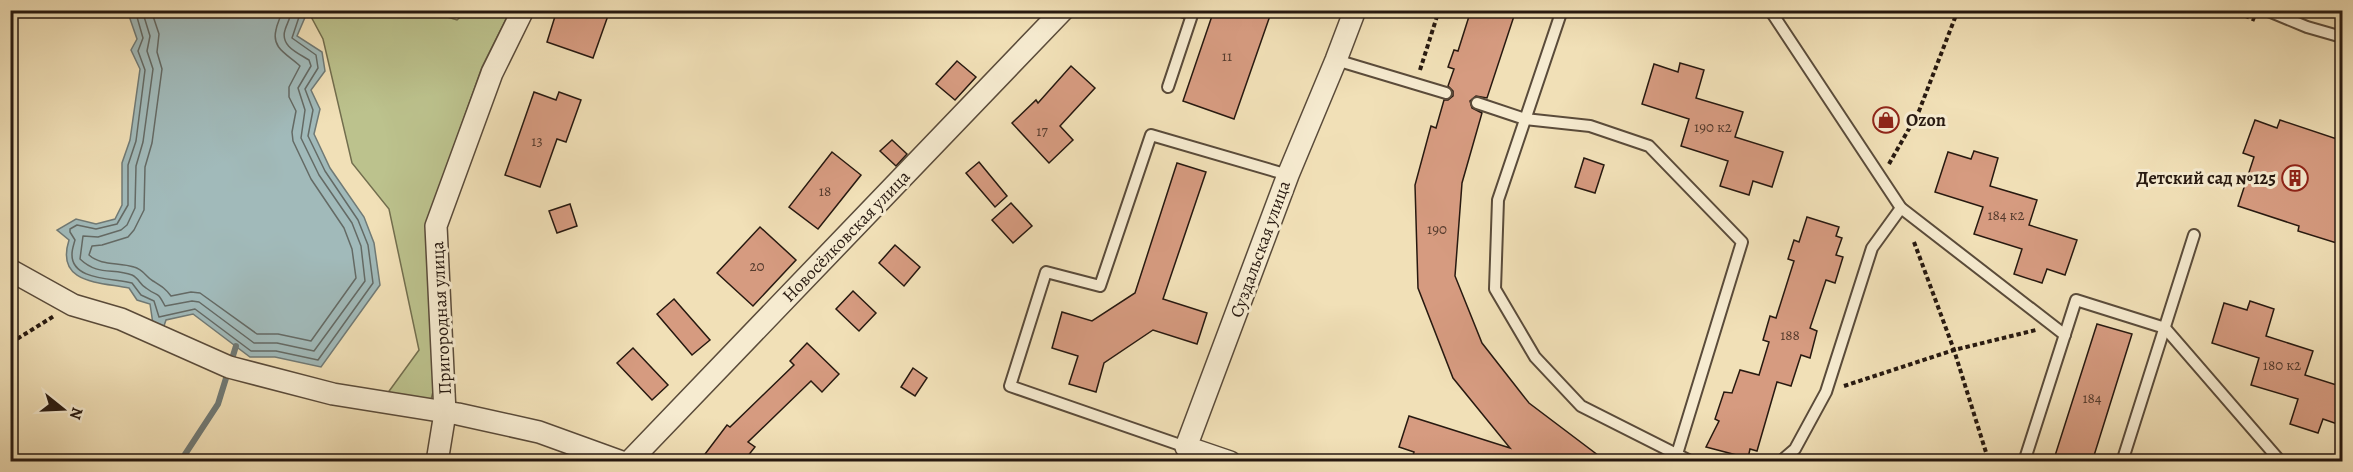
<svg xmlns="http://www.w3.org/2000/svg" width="2353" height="472" font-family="Alegreya,serif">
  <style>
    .green { fill: #bcc28d; stroke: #726e4e; stroke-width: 1.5 }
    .water { fill: #a1baba; stroke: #707a76; stroke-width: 1.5 }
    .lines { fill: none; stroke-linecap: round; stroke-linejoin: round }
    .shore { stroke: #646a65; stroke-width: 1.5 }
    .stream { stroke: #707a76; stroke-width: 6 }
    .building { fill: #d69b80; stroke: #271910; stroke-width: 1.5 }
    .service-casing { stroke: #5a4b3a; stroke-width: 14 }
    .minor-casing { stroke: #5a4b3a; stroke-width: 24 }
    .path { stroke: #271910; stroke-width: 4; stroke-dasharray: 4.5 3; stroke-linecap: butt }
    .service { stroke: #f6ebd0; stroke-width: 10 }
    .minor { stroke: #f6ebd0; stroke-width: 21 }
    .labels { text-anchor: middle; stroke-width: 6; stroke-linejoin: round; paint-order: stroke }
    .number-label { font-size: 15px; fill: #533a2c }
    .poi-label { font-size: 18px; font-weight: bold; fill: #271910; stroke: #f6ebd0; text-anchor: start }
    .street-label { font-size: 18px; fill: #271910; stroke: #f6ebd0 }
  </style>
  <rect width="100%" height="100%" fill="#f1e0b7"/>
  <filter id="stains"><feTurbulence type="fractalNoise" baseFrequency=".00333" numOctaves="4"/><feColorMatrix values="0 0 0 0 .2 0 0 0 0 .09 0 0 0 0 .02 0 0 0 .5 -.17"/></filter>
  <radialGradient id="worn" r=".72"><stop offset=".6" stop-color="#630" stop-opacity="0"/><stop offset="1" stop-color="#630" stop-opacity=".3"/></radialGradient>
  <polygon class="green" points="308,11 427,11 457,20 467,11 510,11 482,67 431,211 438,371 431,400 387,394 419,350 389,209 352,163 323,39"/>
  <path class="water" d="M130,11H303L306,15L297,36L322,52L325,71L311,90L320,109L314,134L330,168L364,217L374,243L380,285L321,367L275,357H250L193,314L166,320L163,329L153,324L150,304L137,300L129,288C100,282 55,284 69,240L57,230L76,219L96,224L115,219L122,205V163L130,140L140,69L131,50L137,39L128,13Z"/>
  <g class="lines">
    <g class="shore">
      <path d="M135,10L143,38L138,51L145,70L136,141L128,165V205L117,224L96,229L77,225L70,229V232L75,240C74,244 72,249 72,254C71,281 115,278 132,283L141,295L154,301L159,317L195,309L251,351H276L318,360L373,283L368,245L358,220L325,171L308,136L313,110L305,89L318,68L316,55L292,38L299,17V10"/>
      <path d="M142,10L150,36L147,51L153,69L143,142L136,166L135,208L127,225L121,230L98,237L83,236L80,259C98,276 112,268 132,275C139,278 140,285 146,288C159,298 156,289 165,306L192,301L199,302L254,343H277L314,351L365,281L361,246L352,223L319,175L301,138L305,110L298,88L311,66L309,60C298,53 280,46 285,30C287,23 291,18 291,10"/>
      <path d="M151,10L159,34L157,52L162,69L152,143L145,167L144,210L134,230L128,237L102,245L92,246L89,255C101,266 119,262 134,267C143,269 146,277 153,281C161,286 165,288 171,296L191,292L200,293L257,334H278L311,341L356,278L352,249L344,228L311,179L293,141L292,132L296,111L289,97V87L300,66C289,55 271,49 276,30C277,23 281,18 282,10"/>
    </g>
    <polyline class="stream" points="180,462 218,404 236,346"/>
  </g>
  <g class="building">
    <polygon points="557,10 610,10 593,58 547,42"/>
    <polygon points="1214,10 1272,10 1234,119 1183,101"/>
    <polygon points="1471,10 1516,10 1487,98 1476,96 1470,101 1472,108 1482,113 1462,183 1455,276 1482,343 1529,403 1607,462 1411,462 1414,452 1399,447 1409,416 1510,448 1453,378 1418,288 1415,185 1431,126 1436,128 1444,100 1448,100 1453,96 1453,91 1448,86 1454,69 1448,67 1454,50 1458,51"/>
    <polygon points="957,61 976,77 955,100 936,84"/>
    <polygon points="1680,63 1704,70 1696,98 1743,112 1735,137 1783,152 1772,187 1753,181 1749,195 1720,186 1728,161 1681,146 1689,119 1642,104 1654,64 1678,72"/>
    <polygon points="1071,66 1095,88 1060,126 1073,140 1049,163 1012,123 1036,100 1038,103"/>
    <polygon points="534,92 556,100 559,92 581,100 566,142 557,139 540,187 505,175"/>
    <polygon points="2255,120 2277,128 2280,120 2343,141 2343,245 2298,231 2299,226 2238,206 2254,157 2243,153"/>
    <polygon points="892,140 907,154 896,166 880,151"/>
    <polygon points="1974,151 1998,158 1990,186 2037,200 2029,225 2077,240 2065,275 2047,269 2042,283 2014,274 2022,249 1974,234 1983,207 1935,192 1948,152 1971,159"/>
    <polygon points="832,152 861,175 818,229 789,207"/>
    <polygon points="1584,158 1604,165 1595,193 1575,187"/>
    <polygon points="979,162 1007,196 995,207 966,173"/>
    <polygon points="1177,163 1206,172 1163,299 1207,313 1197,344 1153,330 1104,363 1096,392 1069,384 1078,356 1052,348 1062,312 1092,321 1135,293"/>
    <polygon points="1011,203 1032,226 1013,243 992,220"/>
    <polygon points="570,204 577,226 557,233 549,211"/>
    <polygon points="1807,217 1839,227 1836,236 1842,238 1836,255 1843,257 1835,283 1826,280 1810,328 1817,331 1810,358 1801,355 1791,386 1777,382 1757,451 1750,449 1748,458 1706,447 1719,421 1715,419 1724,392 1732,393 1740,370 1759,375 1769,342 1763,340 1770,316 1776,318 1794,261 1788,259 1794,240 1799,242"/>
    <polygon points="760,227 796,260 753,306 717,273"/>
    <polygon points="895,245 920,267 904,286 879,263"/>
    <polygon points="853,291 876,313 859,331 836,309"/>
    <polygon points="674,299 710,340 692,355 657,314"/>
    <polygon points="2250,301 2274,309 2266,336 2313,351 2305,375 2343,387 2343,426 2323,419 2318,433 2290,424 2298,399 2251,385 2259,358 2212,343 2224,303 2247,310"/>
    <polygon points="2097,324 2132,334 2092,462 2053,462"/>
    <polygon points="807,343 839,374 822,392 811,381 748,442 755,447 743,462 699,462 727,425 730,427 794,365 790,361"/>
    <polygon points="633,348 668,385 652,400 617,363"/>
    <polygon points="913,368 927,378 915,396 901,387"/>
  </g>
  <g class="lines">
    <g class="service-casing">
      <g id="service">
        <polyline points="1562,10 1498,200 1495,289 1535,357 1581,406 1692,462"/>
        <polyline points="1770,10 1901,208 2065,335"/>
        <polyline points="2266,10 2307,27 2342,37"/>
        <polyline points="1336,60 1446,93"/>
        <polyline points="1168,87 1192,15 1178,10"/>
        <polyline points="1477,103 1525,119 1590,126 1649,146 1742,242 1677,454"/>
        <polyline points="1186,447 1010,386 1046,272 1100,286 1151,135 1288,175"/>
        <polyline points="1780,462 1795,449 1826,392 1872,248 1901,208"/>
        <polyline points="2024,462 2076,300 2165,328 2281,462"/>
        <polyline points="2122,462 2194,235"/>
      </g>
    </g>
    <g class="minor-casing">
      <g id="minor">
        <polyline points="10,270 73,305 121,319 229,367 333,394 458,414 539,432 622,462"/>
        <polyline points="437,462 445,413 436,226 492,73 523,10"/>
        <polyline points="629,462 1063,10"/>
        <polyline points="1230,462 1186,447 1288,175 1336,60 1355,10"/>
      </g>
    </g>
    <g class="path">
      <polyline points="2231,10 2255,20"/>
      <polyline points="1420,70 1439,10"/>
      <polyline points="1889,164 1919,111 1958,10"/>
      <polyline points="1914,242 1954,350 1989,462"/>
      <polyline points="10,338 17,339 54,316"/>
      <polyline points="1844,386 1954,350 2036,330"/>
    </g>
    <use href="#service" class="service"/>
    <use href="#minor" class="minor"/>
  </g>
  <defs>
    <g id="shop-ring" transform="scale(1.35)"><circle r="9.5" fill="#f6ebd0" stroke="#8f2418" stroke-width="1.5"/><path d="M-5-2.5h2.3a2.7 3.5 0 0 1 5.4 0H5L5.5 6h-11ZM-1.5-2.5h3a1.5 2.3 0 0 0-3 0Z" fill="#8f2418"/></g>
    <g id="building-ring" transform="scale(1.35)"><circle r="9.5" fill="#f6ebd0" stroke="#8f2418" stroke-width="1.5"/><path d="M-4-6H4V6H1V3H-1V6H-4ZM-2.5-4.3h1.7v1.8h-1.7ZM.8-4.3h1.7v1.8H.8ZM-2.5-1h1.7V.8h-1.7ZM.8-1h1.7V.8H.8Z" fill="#8f2418"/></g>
  </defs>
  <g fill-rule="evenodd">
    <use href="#shop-ring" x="1886" y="120"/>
    <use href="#building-ring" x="2295" y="178"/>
  </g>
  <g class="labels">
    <g class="number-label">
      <text x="1227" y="61">11</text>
      <text x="1713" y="132">190 к2</text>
      <text x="1042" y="136">17</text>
      <text x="537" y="146">13</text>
      <text x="825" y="196">18</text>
      <text x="2006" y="220">184 к2</text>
      <text x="1437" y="234">190</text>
      <text x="757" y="271">20</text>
      <text x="1790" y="340">188</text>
      <text x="2282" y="370">180 к2</text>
      <text x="2092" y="403">184</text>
    </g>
    <g class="poi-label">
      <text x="1906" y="126">Ozon</text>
      <text x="2276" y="184" text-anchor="end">Детский сад №125</text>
    </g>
    <g class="street-label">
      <text transform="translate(846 236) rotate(-46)" y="6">Новосёлковская улица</text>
      <text transform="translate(1260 249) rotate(-70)" y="6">Суздальская улица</text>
      <text transform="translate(441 318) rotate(-93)" y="6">Пригородная улица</text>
    </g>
  </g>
  <rect width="2353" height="472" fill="none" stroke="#f1e0b7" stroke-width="36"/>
  <rect x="12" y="12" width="2329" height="448" fill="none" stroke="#271910" stroke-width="3"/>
  <rect x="18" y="18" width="2317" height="436" fill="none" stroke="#271910" stroke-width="1.5"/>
  <g transform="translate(63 409) rotate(108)" stroke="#f6ebd0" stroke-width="4.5" paint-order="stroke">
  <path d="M0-4.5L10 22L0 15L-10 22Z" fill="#271910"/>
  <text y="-9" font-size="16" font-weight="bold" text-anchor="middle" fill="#271910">N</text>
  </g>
  <rect width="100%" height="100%" filter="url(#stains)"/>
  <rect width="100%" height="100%" fill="url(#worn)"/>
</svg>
